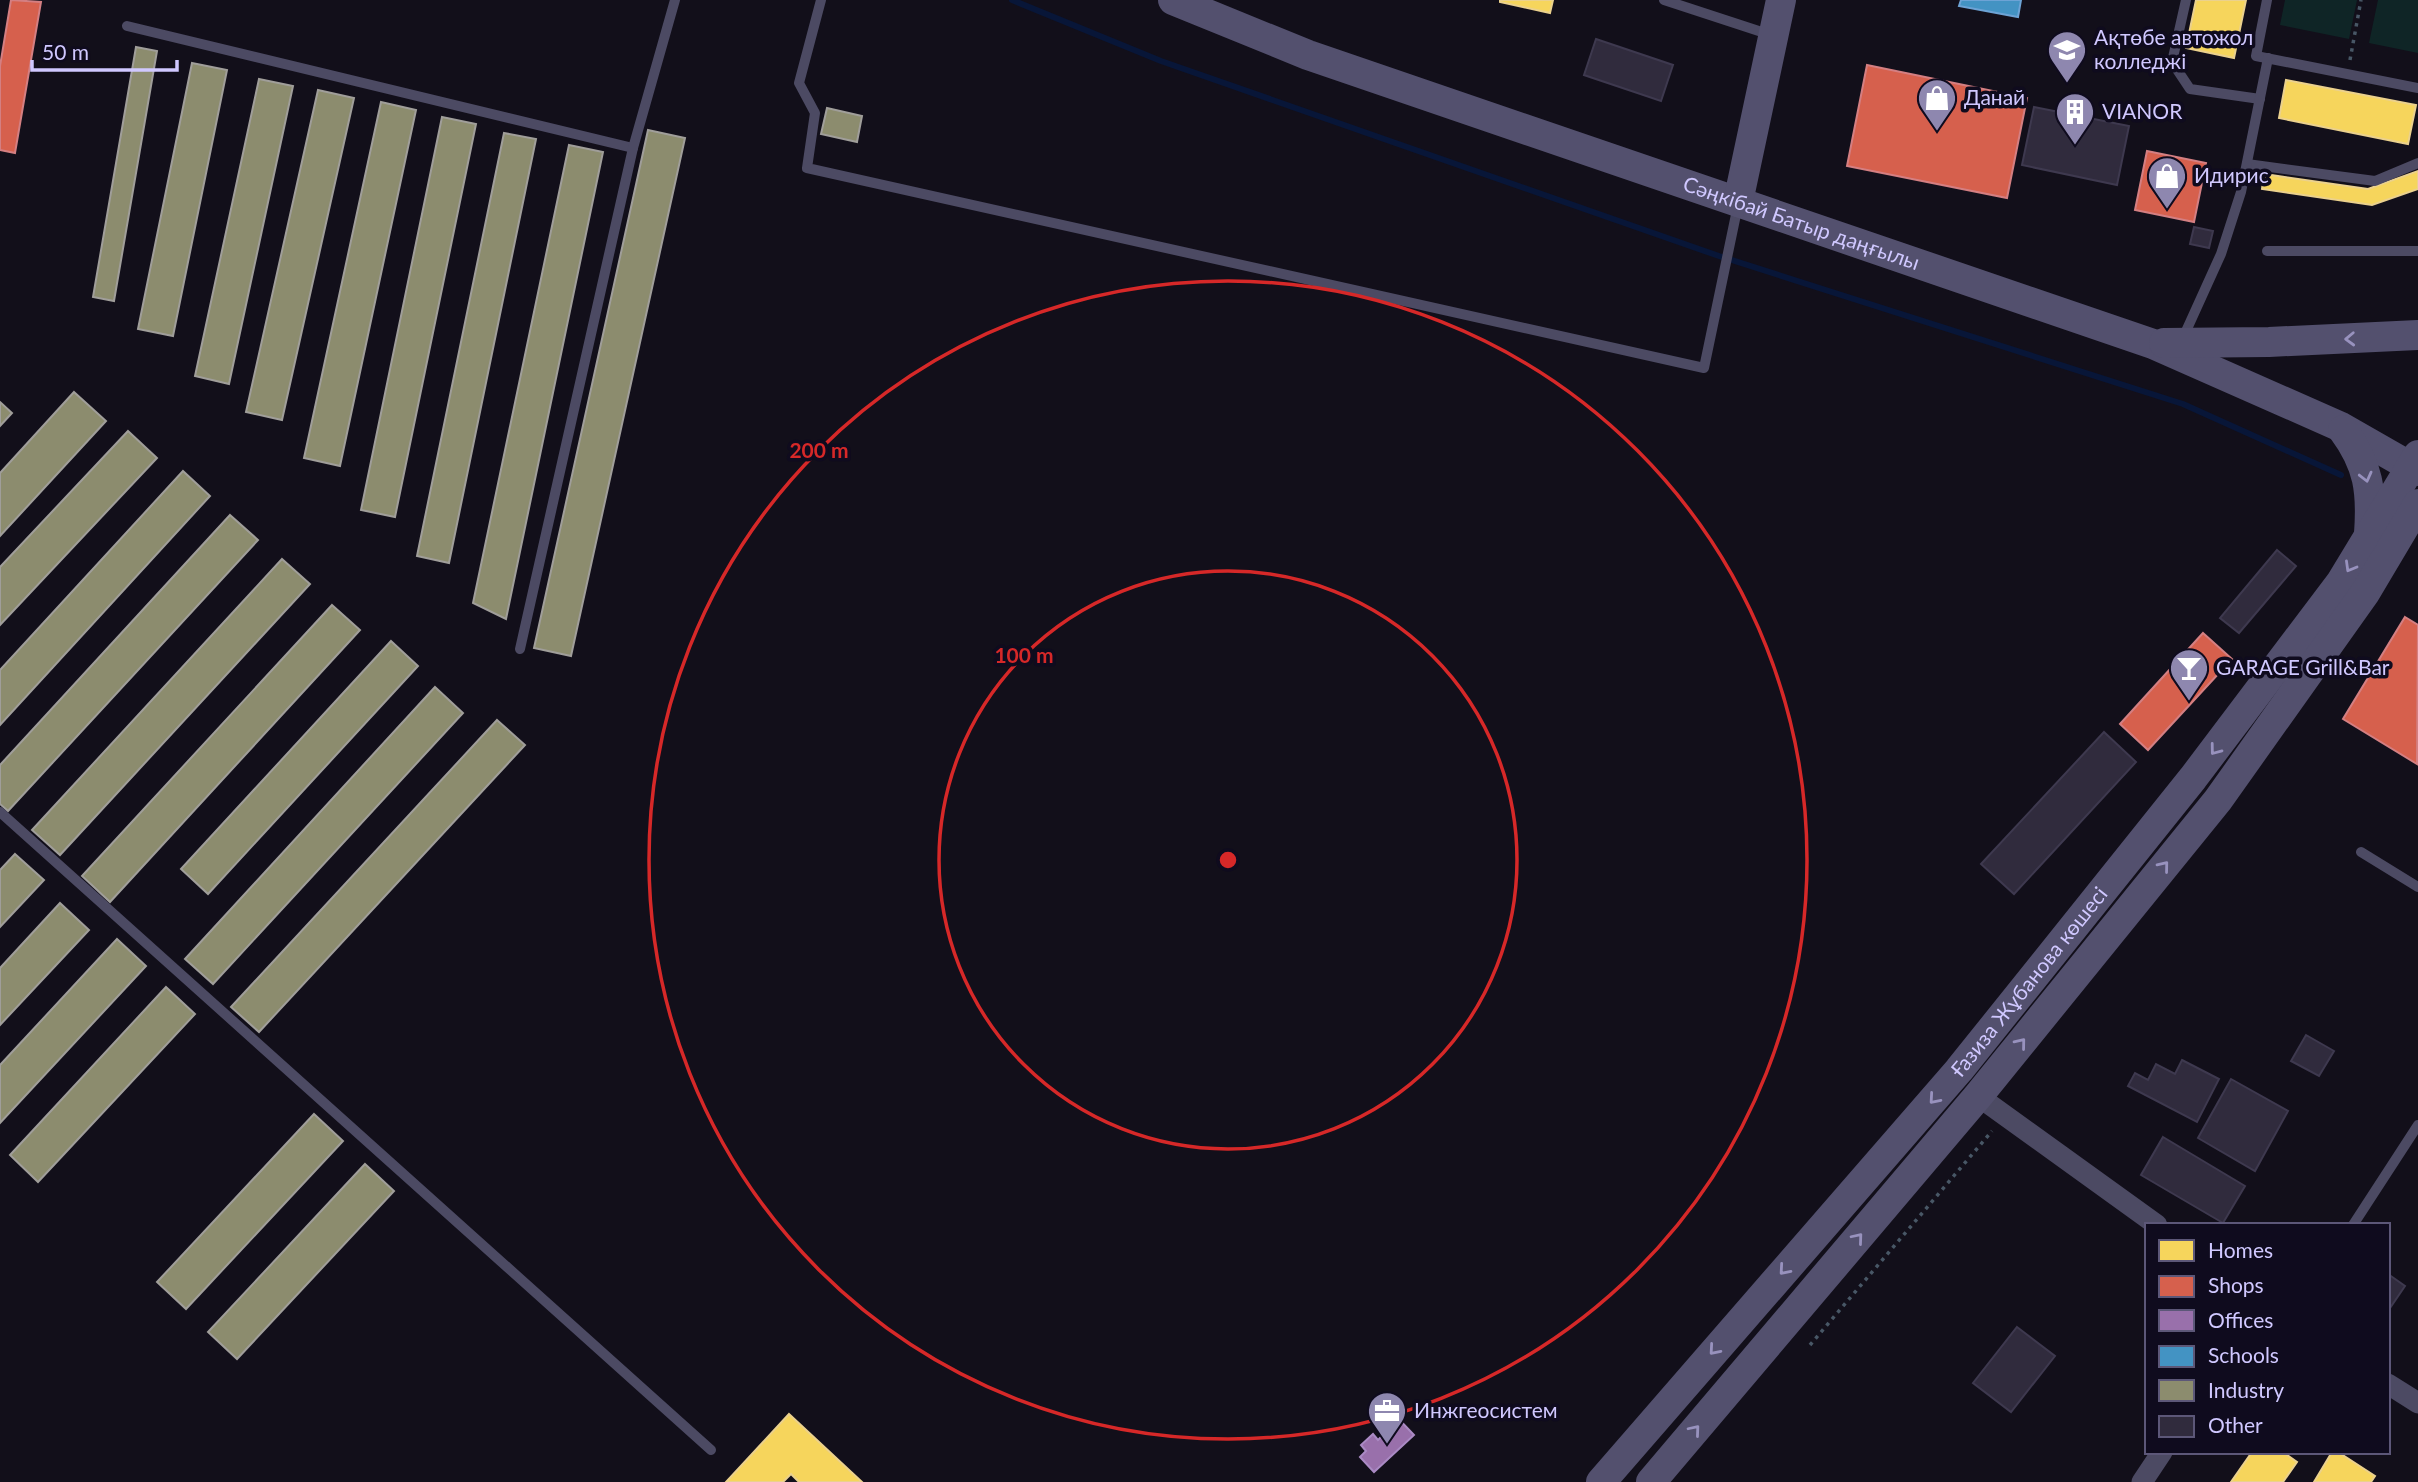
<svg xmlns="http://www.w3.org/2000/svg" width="2418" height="1482" font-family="Lato,sans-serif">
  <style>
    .green { fill: #0f2526 }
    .homes { fill: #f6d55c; stroke: #ebd18d; stroke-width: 2 }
    .shops { fill: #d6604d; stroke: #d47f82; stroke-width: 2 }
    .offices { fill: #9970ab; stroke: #aa8ac4; stroke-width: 2 }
    .schools { fill: #4393c3; stroke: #6da3d5; stroke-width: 2 }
    .industry { fill: #8c8c6e; stroke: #a09e9a; stroke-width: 2 }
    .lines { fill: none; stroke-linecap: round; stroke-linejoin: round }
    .stream { stroke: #081638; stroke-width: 6 }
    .building { fill: #302b3d; stroke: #3e394f; stroke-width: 2 }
    .path { stroke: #485766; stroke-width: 3.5; stroke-dasharray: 3.5 5; stroke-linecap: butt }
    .lane { stroke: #4c4a63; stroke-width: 10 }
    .street { stroke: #4c4a63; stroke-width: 21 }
    .secondary { stroke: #53506e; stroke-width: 30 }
    .oneway { stroke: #9892be }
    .ring { fill: none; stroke: #d62828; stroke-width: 3.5 }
    .labels { text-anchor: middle; stroke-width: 7; stroke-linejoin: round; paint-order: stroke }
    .poi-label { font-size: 21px; fill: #d0c8ff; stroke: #0f0b1e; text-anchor: start }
    .street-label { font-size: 21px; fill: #d0c8ff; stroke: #0f0b1e }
    .centre { fill: #d62828; stroke: #0f0b1e; stroke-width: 3.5 }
    .ring-label { font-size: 21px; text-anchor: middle; font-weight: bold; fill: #d62828; stroke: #0f0b1e; stroke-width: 7; stroke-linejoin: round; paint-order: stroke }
  </style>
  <rect width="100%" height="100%" fill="#120f1a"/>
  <g class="green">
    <polygon points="2285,0 2357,0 2349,39 2280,25"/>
    <polygon points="2378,0 2418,0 2418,53 2369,43"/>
  </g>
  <g class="homes">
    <polygon points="1500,0 1553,0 1550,13 1500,2"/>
    <polygon points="2196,0 2246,0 2234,58 2186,48"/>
    <polygon points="2286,80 2416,105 2408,144 2279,118"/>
    <polygon points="2418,171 2418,189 2372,205 2262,189 2264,174 2368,189"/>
    <polygon points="789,1414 862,1482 799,1482 791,1474 783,1482 726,1482"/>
    <polygon points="2252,1452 2283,1452 2297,1462 2283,1482 2231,1482"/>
    <polygon points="2332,1452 2338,1452 2375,1476 2371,1482 2314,1482"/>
  </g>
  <g class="shops">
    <polygon points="11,0 41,2 15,153 0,150 0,66"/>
    <polygon points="1867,65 2027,98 2007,198 1847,166"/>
    <polygon points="2147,151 2206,163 2194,222 2135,210"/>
    <polygon points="2405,617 2418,625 2417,764 2343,719"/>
    <polygon points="2203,633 2232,659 2148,750 2120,724"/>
  </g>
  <polygon class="offices" points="1393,1413 1414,1435 1374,1472 1360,1457 1366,1451 1361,1445 1373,1434 1378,1440 1389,1429 1383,1422"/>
  <polygon class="schools" points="1961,0 2021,0 2018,17 1959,6"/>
  <g class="industry">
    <polygon points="136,47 157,51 114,301 93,297"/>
    <polygon points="192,63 227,70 173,336 138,329"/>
    <polygon points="259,79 293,86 229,384 195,376"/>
    <polygon points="318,90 354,98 282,420 246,412"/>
    <polygon points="381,102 416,110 340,466 304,458"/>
    <polygon points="827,108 862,116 857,142 821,134"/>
    <polygon points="442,117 476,124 395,517 361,510"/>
    <polygon points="648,130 685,138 571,656 534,648"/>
    <polygon points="504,133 536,139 449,563 417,556"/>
    <polygon points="569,145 603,152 506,619 473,603"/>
    <polygon points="74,392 106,421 0,536 0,473"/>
    <polygon points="0,402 12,413 0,426"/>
    <polygon points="128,431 157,458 0,625 0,567"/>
    <polygon points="183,471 210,496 0,725 0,670"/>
    <polygon points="230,515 258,540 8,811 0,804 0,765"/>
    <polygon points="282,559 310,584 60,855 32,830"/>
    <polygon points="332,605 360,630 110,902 82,876"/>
    <polygon points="391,641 418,666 208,894 181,869"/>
    <polygon points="435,687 463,713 213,984 185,959"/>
    <polygon points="497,720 525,745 259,1032 231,1007"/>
    <polygon points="15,854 44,880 0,927 0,870"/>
    <polygon points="60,903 89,930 0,1025 0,968"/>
    <polygon points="117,939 146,966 0,1123 0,1065"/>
    <polygon points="166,987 195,1014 38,1182 10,1155"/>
    <polygon points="314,1114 343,1141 186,1309 157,1282"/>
    <polygon points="365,1164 394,1191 237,1359 208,1332"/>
  </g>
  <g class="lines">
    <polyline class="stream" points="1012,0 1161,61 1719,256 2183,404 2341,475"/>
  </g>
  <g class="building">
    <polygon points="1596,39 1673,65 1661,101 1584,75"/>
    <polygon points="2034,107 2129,126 2117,185 2022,165"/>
    <polygon points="2194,227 2213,231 2209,248 2190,244"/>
    <polygon points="2277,550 2296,566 2239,633 2220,618"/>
    <polygon points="2104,732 2136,762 2014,894 1981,864"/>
    <polygon points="2306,1035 2334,1051 2319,1076 2291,1061"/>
    <polygon points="2182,1060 2219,1079 2197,1122 2128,1086 2135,1073 2148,1080 2156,1064 2175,1074"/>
    <polygon points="2231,1079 2288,1111 2255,1171 2198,1138"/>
    <polygon points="2163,1137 2245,1186 2223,1223 2141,1175"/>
    <polygon points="2388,1274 2405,1286 2388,1311"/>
    <polygon points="2017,1327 2055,1356 2011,1412 1973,1383"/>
  </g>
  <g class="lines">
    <g class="path">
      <polyline points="2350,60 2361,0"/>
      <polyline points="1810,1345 1992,1131"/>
    </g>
    <g class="lane">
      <polyline points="821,0 799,83 815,113 807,168 1704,368 1738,205"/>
      <polyline points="1664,0 1771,35"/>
      <polyline points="2186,0 2172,62 2190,89 2260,99"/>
      <polyline points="2267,0 2256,56 2418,88"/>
      <polyline points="127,26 633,148"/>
      <polyline points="2247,164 2375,181 2418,163"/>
      <polyline points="2267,251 2418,251"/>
      <polyline points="2182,340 2221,254 2241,192 2268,58"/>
      <polyline points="520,649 633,148 675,0"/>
      <polyline points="0,812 711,1450"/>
      <polyline points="2361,852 2418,887"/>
      <polyline points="2353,1225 2418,1125"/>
    </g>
    <g class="street">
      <polyline points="1978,1096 2157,1225"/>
      <polyline points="2388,1384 2418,1403"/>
      <polyline points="2142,1482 2162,1452"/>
    </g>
    <g class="secondary">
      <path id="s1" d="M1173,0L1308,55L2153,344L2341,427L2418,471"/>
      <polyline points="1738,202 1781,0"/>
      <polyline points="2164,343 2269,342 2418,335"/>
      <path d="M2343,430C2369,465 2372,492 2369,534"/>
      <path id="s2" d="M1601,1482L1959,1070L2193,778L2341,582L2418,455"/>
      <polyline points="1651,1482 1978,1096 2218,800 2365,593 2418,504"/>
    </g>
  </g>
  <defs><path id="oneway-chevron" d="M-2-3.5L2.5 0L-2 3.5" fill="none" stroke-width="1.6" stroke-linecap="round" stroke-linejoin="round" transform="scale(1.75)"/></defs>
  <g class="oneway">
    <use href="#oneway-chevron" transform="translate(2350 339) rotate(178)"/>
    <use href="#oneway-chevron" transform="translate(2366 477) rotate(76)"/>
    <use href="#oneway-chevron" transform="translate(2350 567) rotate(120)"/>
    <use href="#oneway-chevron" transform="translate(2215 750) rotate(127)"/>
    <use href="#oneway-chevron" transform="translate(2164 866) rotate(-51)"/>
    <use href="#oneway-chevron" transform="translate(2021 1043) rotate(-51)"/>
    <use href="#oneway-chevron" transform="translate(1934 1099) rotate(131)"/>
    <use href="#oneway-chevron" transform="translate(1858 1238) rotate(-50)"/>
    <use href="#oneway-chevron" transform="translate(1784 1270) rotate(131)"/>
    <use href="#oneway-chevron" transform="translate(1714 1350) rotate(131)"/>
    <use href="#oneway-chevron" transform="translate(1695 1430) rotate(-50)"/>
  </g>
  <g class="ring">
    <circle cx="1228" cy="860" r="289"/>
    <circle cx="1228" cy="860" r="579"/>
  </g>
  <defs>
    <g id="university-pin" transform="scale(2.0125)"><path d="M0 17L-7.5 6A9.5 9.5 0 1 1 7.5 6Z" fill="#8e87af" stroke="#0f0b1e"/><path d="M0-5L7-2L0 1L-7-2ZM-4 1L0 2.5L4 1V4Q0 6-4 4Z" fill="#fff"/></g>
    <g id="shop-pin" transform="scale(2.0125)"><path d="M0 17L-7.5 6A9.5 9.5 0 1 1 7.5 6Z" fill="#8e87af" stroke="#0f0b1e"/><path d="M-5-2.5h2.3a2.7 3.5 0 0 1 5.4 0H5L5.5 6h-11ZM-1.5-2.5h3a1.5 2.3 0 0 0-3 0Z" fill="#fff"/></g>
    <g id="building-pin" transform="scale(2.0125)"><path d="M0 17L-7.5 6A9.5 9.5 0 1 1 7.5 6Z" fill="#8e87af" stroke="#0f0b1e"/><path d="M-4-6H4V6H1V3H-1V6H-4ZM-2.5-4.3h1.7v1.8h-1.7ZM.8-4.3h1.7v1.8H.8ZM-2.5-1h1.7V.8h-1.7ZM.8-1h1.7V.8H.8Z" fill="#fff"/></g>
    <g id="bar-pin" transform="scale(2.0125)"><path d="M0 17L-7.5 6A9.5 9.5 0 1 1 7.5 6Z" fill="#8e87af" stroke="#0f0b1e"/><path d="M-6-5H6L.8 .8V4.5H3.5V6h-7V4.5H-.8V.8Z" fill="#fff"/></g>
    <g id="office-pin" transform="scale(2.0125)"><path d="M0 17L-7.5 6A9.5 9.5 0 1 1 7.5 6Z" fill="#8e87af" stroke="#0f0b1e"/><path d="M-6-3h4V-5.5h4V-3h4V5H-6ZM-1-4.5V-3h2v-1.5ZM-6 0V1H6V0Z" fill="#fff"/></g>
  </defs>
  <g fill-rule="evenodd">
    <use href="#university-pin" x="2067" y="50"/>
    <use href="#shop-pin" x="1937" y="98"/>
    <use href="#building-pin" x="2075" y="112"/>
    <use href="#shop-pin" x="2167" y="176"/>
    <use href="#bar-pin" x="2189" y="668"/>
    <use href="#office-pin" x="1387" y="1411"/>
  </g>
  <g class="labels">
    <g class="poi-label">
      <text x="2094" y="45">Ақтөбе автожол<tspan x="2094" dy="24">колледжі</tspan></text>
      <text x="1964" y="105">Данай</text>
      <text x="2102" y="119">VIANOR</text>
      <text x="2194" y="183">Идирис</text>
      <text x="2216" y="675">GARAGE Grill&amp;Bar</text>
      <text x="1414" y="1418">Инжгеосистем</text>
    </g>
    <g class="street-label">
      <text dy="7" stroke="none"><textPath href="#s1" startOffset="667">Сәңкібай Батыр даңғылы</textPath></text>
      <text dy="7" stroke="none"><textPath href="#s2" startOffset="658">Ғазиза Жұбанова көшесі</textPath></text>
    </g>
  </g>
  <circle cx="1228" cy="860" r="10" class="centre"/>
  <g class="ring-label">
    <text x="819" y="458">200 m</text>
    <text x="1024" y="663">100 m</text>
  </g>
  <rect x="2145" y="1223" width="245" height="231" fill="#0f0b1e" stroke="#5c5778" stroke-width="2"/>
  <rect x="2159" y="1240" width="35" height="21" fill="#f6d55c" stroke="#5c5778" stroke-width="2"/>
  <text x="2208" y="1258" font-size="21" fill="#d0c8ff">Homes</text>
  <rect x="2159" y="1276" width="35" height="21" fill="#d6604d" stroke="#5c5778" stroke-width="2"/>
  <text x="2208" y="1293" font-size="21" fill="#d0c8ff">Shops</text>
  <rect x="2159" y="1310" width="35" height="21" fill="#9970ab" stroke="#5c5778" stroke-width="2"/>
  <text x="2208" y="1328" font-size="21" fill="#d0c8ff">Offices</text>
  <rect x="2159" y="1346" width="35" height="21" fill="#4393c3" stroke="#5c5778" stroke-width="2"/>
  <text x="2208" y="1363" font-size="21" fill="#d0c8ff">Schools</text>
  <rect x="2159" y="1380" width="35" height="21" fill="#8c8c6e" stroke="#5c5778" stroke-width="2"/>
  <text x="2208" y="1398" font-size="21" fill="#d0c8ff">Industry</text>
  <rect x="2159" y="1416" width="35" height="21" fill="#302b3d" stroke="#5c5778" stroke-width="2"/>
  <text x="2208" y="1433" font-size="21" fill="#d0c8ff">Other</text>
  <path d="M32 60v10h145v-10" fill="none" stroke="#d0c8ff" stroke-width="3.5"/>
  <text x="42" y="60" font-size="21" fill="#d0c8ff" stroke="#0f0b1e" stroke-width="5" paint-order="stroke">50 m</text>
</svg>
